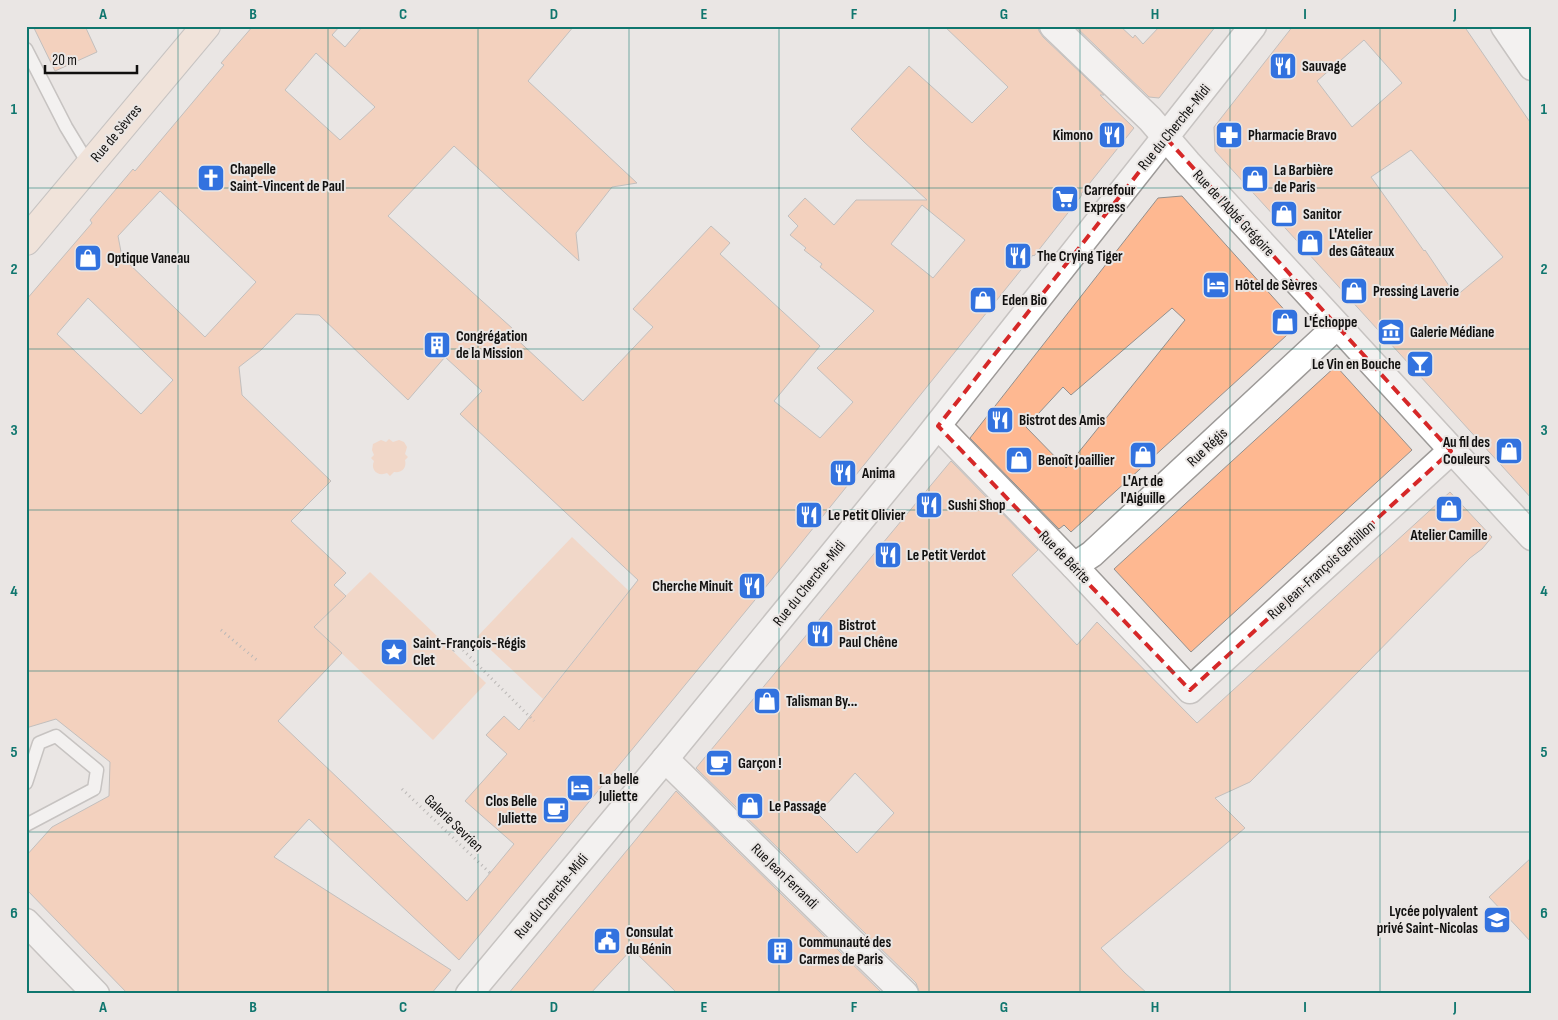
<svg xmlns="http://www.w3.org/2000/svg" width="1558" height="1020" font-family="'Sofia Sans Condensed',sans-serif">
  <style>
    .green { fill: #fbc5a6 }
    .building { fill: #feb891; stroke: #93908e; fill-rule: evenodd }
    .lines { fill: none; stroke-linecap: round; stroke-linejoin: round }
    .service-casing { stroke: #9d9a98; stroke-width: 15 }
    .minor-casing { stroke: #9d9a98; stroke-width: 29 }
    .secondary-casing { stroke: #9d9a98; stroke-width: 30 }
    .path { stroke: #83807f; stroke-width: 3; stroke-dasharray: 1 4; stroke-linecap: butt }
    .service { stroke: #fff; stroke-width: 12 }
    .minor { stroke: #fff; stroke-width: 26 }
    .secondary { stroke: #f9dfcf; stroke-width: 28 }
    .marked { fill: none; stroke: #d62828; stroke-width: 4; stroke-dasharray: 10 6; stroke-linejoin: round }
    .grid { fill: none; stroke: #0f766e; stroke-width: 1; stroke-opacity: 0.55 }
    .labels { text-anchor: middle; stroke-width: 4; stroke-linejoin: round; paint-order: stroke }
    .poi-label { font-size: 15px; font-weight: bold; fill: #11100f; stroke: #eae6e4; text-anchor: start }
    .street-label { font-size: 15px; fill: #11100f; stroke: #eae6e4 }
    .neatline { fill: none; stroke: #0f766e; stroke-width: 2 }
    .grid-label { font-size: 16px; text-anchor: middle; font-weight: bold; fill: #0f766e }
  </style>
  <rect width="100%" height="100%" fill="#eae6e4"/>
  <g class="green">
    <path d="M389,439L393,442L399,440L404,442L407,447L405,454L408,457L405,460C407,468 402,473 394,472L390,476L387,473C378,477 370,470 374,461L371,458L374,455L372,450L373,444L381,440L386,442Z"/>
    <polygon points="572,537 629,591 543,699 477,637"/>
    <polygon points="370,572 486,683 433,740 314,627"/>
  </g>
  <g class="building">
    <polygon points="33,26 85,26 97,52 55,71"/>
    <path d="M253,26H340L332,35L345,47L363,26H574L528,81L637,183L612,187L576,233L579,261L454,146L388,216L513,329L510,333L583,401L653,327L633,309L711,226L730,243L720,254L820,346L774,401L820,438L853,402L817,368L874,311L820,267L822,264L804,250L806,248L790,235L798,226L788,216L805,198L834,225L856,200H927L864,142L851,129L909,66L972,123L1008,87L944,26H1038L1039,31L1043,37L1104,95H1100L1134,128L1081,194L1082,195L1034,256L1033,255L773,578L459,960L309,819L274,857L451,970L431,994H128L26,889V856L52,827L109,796L110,762L56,719L26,728V300L92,223L90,220L133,169L135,171L224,65L221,63ZM316,53L375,107L340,140L285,90ZM160,191L256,282L205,337L122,257L118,236ZM922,205L965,240L933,278L891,244ZM88,298L173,380L141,414L57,334ZM296,314L319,315L408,400L445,357L482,391L460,414L638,580L519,730L504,716L486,735L507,754L465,801L514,844L467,901L278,721L342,653L314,627L346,596L334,585L346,573L291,521L331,481L242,395L239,367L261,350Z"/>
    <polygon points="1075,26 1120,26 1133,38 1135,35 1143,44 1160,26 1216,26 1159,98 1149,97"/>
    <path d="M1293,26H1464L1532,125V499L1215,151L1214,127ZM1364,40L1402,83L1352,127L1317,81ZM1411,150L1503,257L1456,296L1425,250L1424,251L1371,177Z"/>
    <path d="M1182,196L1298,325L1071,532L1064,525L1059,529L970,438L1158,198ZM1172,308L1185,320L1066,468L1026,427L1063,387L1071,395Z"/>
    <polygon points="1336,366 1412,450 1191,652 1114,569"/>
    <path d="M951,461L1038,550L1012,575L1077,645L1097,622L1197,723L1450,492L1492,537L1482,549L1470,558L1250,782L1215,798L1245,828L1101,948L1125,973L1148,994H920L916,983L696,768ZM855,773L894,813L857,853L818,814Z"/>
    <polygon points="676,791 883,994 678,994 632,949 590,994 508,994"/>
    <polygon points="1532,857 1532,943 1489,897"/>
  </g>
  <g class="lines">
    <g class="service-casing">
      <g id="service">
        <polyline points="1525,26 1532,35"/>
        <polyline points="26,49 66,127 89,165"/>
        <polyline points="26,783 39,743 56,736 97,770 94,789 26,825"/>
      </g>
    </g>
    <g class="minor-casing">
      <g id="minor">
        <polyline points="1053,26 1150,119 1188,163 1532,537"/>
        <polyline points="1504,26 1532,67"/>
        <polyline points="938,426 1074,566 1190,690 1451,451"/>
        <polyline points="1074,566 1092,554 1337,326"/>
        <polyline points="665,759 905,994"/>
        <polyline points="26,922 96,994"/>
        <polyline points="469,994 665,759 922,445 1253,26"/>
      </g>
    </g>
    <g class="secondary-casing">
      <polyline id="secondary" points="26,241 206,26"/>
    </g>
    <g class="path">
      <polyline points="221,630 259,662"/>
      <polyline points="453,651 458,645 534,721"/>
      <polyline points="402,789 490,873"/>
    </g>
    <use href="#service" class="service"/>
    <use href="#minor" class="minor"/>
    <use href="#secondary" class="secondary"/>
  </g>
  <path d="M0 0H1558V1020H0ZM1166,138L1451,451L1190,690L938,426Z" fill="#eae6e4" fill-opacity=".55" fill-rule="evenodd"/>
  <path class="marked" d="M1166,138L1451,451L1190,690L938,426Z"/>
  <path class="grid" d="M178,26V994M328,26V994M478,26V994M629,26V994M779,26V994M929,26V994M1080,26V994M1230,26V994M1380,26V994M26,188H1532M26,349H1532M26,510H1532M26,671H1532M26,832H1532"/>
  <defs>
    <g id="restaurant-square" transform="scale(1.4375)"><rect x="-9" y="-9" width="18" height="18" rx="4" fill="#3272df" stroke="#eae6e4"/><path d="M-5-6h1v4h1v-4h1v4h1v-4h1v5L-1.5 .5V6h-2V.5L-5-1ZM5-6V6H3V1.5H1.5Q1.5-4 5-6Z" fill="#fff"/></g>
    <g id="pharmacy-square" transform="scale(1.4375)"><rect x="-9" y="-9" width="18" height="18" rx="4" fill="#3272df" stroke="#eae6e4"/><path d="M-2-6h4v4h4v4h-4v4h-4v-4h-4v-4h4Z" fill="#fff"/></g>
    <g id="church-square" transform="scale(1.4375)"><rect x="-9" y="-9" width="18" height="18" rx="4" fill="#3272df" stroke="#eae6e4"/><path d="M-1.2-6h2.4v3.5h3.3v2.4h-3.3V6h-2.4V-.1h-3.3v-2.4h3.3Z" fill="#fff"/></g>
    <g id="shop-square" transform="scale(1.4375)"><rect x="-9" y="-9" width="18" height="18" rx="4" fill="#3272df" stroke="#eae6e4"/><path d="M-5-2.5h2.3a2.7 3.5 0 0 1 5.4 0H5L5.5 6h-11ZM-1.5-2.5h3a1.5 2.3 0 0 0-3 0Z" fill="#fff"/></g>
    <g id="supermarket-square" transform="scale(1.4375)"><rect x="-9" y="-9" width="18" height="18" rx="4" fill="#3272df" stroke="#eae6e4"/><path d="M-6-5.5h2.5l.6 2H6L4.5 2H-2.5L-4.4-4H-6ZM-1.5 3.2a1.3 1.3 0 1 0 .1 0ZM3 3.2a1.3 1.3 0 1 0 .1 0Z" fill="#fff"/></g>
    <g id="hotel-square" transform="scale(1.4375)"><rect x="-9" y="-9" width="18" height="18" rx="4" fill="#3272df" stroke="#eae6e4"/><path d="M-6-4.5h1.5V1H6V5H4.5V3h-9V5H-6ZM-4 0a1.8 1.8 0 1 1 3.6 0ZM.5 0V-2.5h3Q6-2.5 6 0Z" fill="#fff"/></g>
    <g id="museum-square" transform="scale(1.4375)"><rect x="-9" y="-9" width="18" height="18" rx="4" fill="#3272df" stroke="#eae6e4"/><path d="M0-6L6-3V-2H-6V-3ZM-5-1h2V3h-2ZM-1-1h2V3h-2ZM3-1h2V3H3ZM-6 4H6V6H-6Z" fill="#fff"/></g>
    <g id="building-square" transform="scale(1.4375)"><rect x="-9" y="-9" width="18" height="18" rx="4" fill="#3272df" stroke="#eae6e4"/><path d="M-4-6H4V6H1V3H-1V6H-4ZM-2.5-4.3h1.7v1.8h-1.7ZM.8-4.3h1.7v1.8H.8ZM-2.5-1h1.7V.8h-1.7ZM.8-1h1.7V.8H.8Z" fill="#fff"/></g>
    <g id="bar-square" transform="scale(1.4375)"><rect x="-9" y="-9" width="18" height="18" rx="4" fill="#3272df" stroke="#eae6e4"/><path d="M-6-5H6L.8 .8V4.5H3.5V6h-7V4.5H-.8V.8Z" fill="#fff"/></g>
    <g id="sight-square" transform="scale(1.4375)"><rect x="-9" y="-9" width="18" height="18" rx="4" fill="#3272df" stroke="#eae6e4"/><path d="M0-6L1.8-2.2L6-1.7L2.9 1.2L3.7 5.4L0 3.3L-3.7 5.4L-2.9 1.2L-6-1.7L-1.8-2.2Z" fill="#fff"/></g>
    <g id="cafe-square" transform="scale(1.4375)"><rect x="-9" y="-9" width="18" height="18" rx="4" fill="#3272df" stroke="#eae6e4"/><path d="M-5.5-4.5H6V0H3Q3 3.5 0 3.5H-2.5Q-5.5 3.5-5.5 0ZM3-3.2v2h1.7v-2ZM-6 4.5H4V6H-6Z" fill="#fff"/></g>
    <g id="school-square" transform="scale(1.4375)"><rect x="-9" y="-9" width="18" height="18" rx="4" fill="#3272df" stroke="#eae6e4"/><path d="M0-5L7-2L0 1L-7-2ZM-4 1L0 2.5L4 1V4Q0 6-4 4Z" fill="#fff"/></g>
    <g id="civic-square" transform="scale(1.4375)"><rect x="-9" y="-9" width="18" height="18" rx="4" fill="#3272df" stroke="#eae6e4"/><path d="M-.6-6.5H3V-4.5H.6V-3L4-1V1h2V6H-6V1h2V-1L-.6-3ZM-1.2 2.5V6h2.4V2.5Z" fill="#fff"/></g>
  </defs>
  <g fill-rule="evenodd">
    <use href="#restaurant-square" x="1283" y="66"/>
    <use href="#restaurant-square" x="1112" y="135"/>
    <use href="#pharmacy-square" x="1229" y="135"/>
    <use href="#church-square" x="211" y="178"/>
    <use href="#shop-square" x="1255" y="179"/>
    <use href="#supermarket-square" x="1065" y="199"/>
    <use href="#shop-square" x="1284" y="214"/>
    <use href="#shop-square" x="1310" y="243"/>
    <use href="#restaurant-square" x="1018" y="256"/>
    <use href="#shop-square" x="88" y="258"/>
    <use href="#hotel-square" x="1216" y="285"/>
    <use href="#shop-square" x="1354" y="291"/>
    <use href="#shop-square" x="983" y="300"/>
    <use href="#shop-square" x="1285" y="322"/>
    <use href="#museum-square" x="1391" y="332"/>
    <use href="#building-square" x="437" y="345"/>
    <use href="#bar-square" x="1420" y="364"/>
    <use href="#restaurant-square" x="1000" y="420"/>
    <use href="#shop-square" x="1509" y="451"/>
    <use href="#shop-square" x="1143" y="455"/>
    <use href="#shop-square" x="1019" y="460"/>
    <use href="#restaurant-square" x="843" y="473"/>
    <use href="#restaurant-square" x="929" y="505"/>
    <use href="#shop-square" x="1449" y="509"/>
    <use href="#restaurant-square" x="809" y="515"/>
    <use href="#restaurant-square" x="888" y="555"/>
    <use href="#restaurant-square" x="752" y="586"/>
    <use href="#restaurant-square" x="820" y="634"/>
    <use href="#sight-square" x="394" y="652"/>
    <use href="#shop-square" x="767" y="701"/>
    <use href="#cafe-square" x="719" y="763"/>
    <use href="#hotel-square" x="580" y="788"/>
    <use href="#shop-square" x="750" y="806"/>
    <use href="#cafe-square" x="556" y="810"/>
    <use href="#school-square" x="1497" y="920"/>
    <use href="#civic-square" x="607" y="941"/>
    <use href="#building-square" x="780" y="951"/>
  </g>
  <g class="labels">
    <g class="poi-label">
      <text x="1302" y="71">Sauvage</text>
      <text x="1093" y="140" text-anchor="end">Kimono</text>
      <text x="1248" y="140">Pharmacie Bravo</text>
      <text x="230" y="174">Chapelle<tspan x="230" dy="17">Saint-Vincent de Paul</tspan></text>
      <text x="1274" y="175">La Barbière<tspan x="1274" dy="17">de Paris</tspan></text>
      <text x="1084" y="195">Carrefour<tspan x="1084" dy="17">Express</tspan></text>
      <text x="1303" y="219">Sanitor</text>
      <text x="1329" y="239">L'Atelier<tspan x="1329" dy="17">des Gâteaux</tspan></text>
      <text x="1037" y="261">The Crying Tiger</text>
      <text x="107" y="263">Optique Vaneau</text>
      <text x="1235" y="290">Hôtel de Sèvres</text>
      <text x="1373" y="296">Pressing Laverie</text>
      <text x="1002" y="305">Eden Bio</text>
      <text x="1304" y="327">L'Échoppe</text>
      <text x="1410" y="337">Galerie Médiane</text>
      <text x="456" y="341">Congrégation<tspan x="456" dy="17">de la Mission</tspan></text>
      <text x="1401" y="369" text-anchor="end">Le Vin en Bouche</text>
      <text x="1019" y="425">Bistrot des Amis</text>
      <text x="1490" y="447" text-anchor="end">Au fil des<tspan x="1490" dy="17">Couleurs</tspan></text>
      <text x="1038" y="465">Benoît Joaillier</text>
      <text x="862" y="478">Anima</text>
      <text x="1143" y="486" text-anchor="middle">L'Art de<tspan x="1143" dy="17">l'Aiguille</tspan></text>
      <text x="948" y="510">Sushi Shop</text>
      <text x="828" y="520">Le Petit Olivier</text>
      <text x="1449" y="540" text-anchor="middle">Atelier Camille</text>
      <text x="907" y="560">Le Petit Verdot</text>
      <text x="733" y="591" text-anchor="end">Cherche Minuit</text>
      <text x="839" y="630">Bistrot<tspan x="839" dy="17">Paul Chêne</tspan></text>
      <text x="413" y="648">Saint-François-Régis<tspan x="413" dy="17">Clet</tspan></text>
      <text x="786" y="706">Talisman By...</text>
      <text x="738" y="768">Garçon !</text>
      <text x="599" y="784">La belle<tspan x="599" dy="17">Juliette</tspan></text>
      <text x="537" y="806" text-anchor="end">Clos Belle<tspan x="537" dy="17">Juliette</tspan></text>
      <text x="769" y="811">Le Passage</text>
      <text x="1478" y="916" text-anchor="end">Lycée polyvalent<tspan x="1478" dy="17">privé Saint-Nicolas</tspan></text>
      <text x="626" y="937">Consulat<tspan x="626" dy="17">du Bénin</tspan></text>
      <text x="799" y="947">Communauté des<tspan x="799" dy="17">Carmes de Paris</tspan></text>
    </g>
    <g class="street-label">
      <text transform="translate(1174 127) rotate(-51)" y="5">Rue du Cherche-Midi</text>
      <text transform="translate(116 133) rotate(-50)" y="5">Rue de Sèvres</text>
      <text transform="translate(1234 213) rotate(47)" y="5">Rue de l'Abbé Grégoire</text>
      <text transform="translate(1207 447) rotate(-43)" y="5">Rue Régis</text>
      <text transform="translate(1065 557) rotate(46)" y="5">Rue de Bérite</text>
      <text transform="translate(1321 570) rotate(-42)" y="5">Rue Jean-François Gerbillon</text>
      <text transform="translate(809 583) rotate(-51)" y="5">Rue du Cherche-Midi</text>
      <text transform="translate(454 823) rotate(44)" y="5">Galerie Sevrien</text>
      <text transform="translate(785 876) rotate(44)" y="5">Rue Jean Ferrandi</text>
      <text transform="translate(551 896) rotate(-50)" y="5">Rue du Cherche-Midi</text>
    </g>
  </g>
  <rect width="1558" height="1020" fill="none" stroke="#eae6e4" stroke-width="55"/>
  <path d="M45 65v8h92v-8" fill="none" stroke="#11100f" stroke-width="2.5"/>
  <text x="52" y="65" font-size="15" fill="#11100f" stroke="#eae6e4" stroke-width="4" paint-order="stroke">20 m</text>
  <rect x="28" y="28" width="1502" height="964" class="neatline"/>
  <g class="grid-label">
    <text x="103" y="19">A</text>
    <text x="253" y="19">B</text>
    <text x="403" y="19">C</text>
    <text x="554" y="19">D</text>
    <text x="704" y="19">E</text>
    <text x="854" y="19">F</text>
    <text x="1004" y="19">G</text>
    <text x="1155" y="19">H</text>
    <text x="1305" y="19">I</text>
    <text x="1455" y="19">J</text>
    <text x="14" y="114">1</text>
    <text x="1544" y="114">1</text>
    <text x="14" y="274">2</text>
    <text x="1544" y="274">2</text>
    <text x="14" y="435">3</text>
    <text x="1544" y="435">3</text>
    <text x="14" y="596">4</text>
    <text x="1544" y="596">4</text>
    <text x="14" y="757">5</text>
    <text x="1544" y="757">5</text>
    <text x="14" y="918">6</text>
    <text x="1544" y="918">6</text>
    <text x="103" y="1012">A</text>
    <text x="253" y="1012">B</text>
    <text x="403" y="1012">C</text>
    <text x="554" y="1012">D</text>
    <text x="704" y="1012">E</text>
    <text x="854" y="1012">F</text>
    <text x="1004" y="1012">G</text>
    <text x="1155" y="1012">H</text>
    <text x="1305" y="1012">I</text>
    <text x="1455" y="1012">J</text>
  </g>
</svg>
